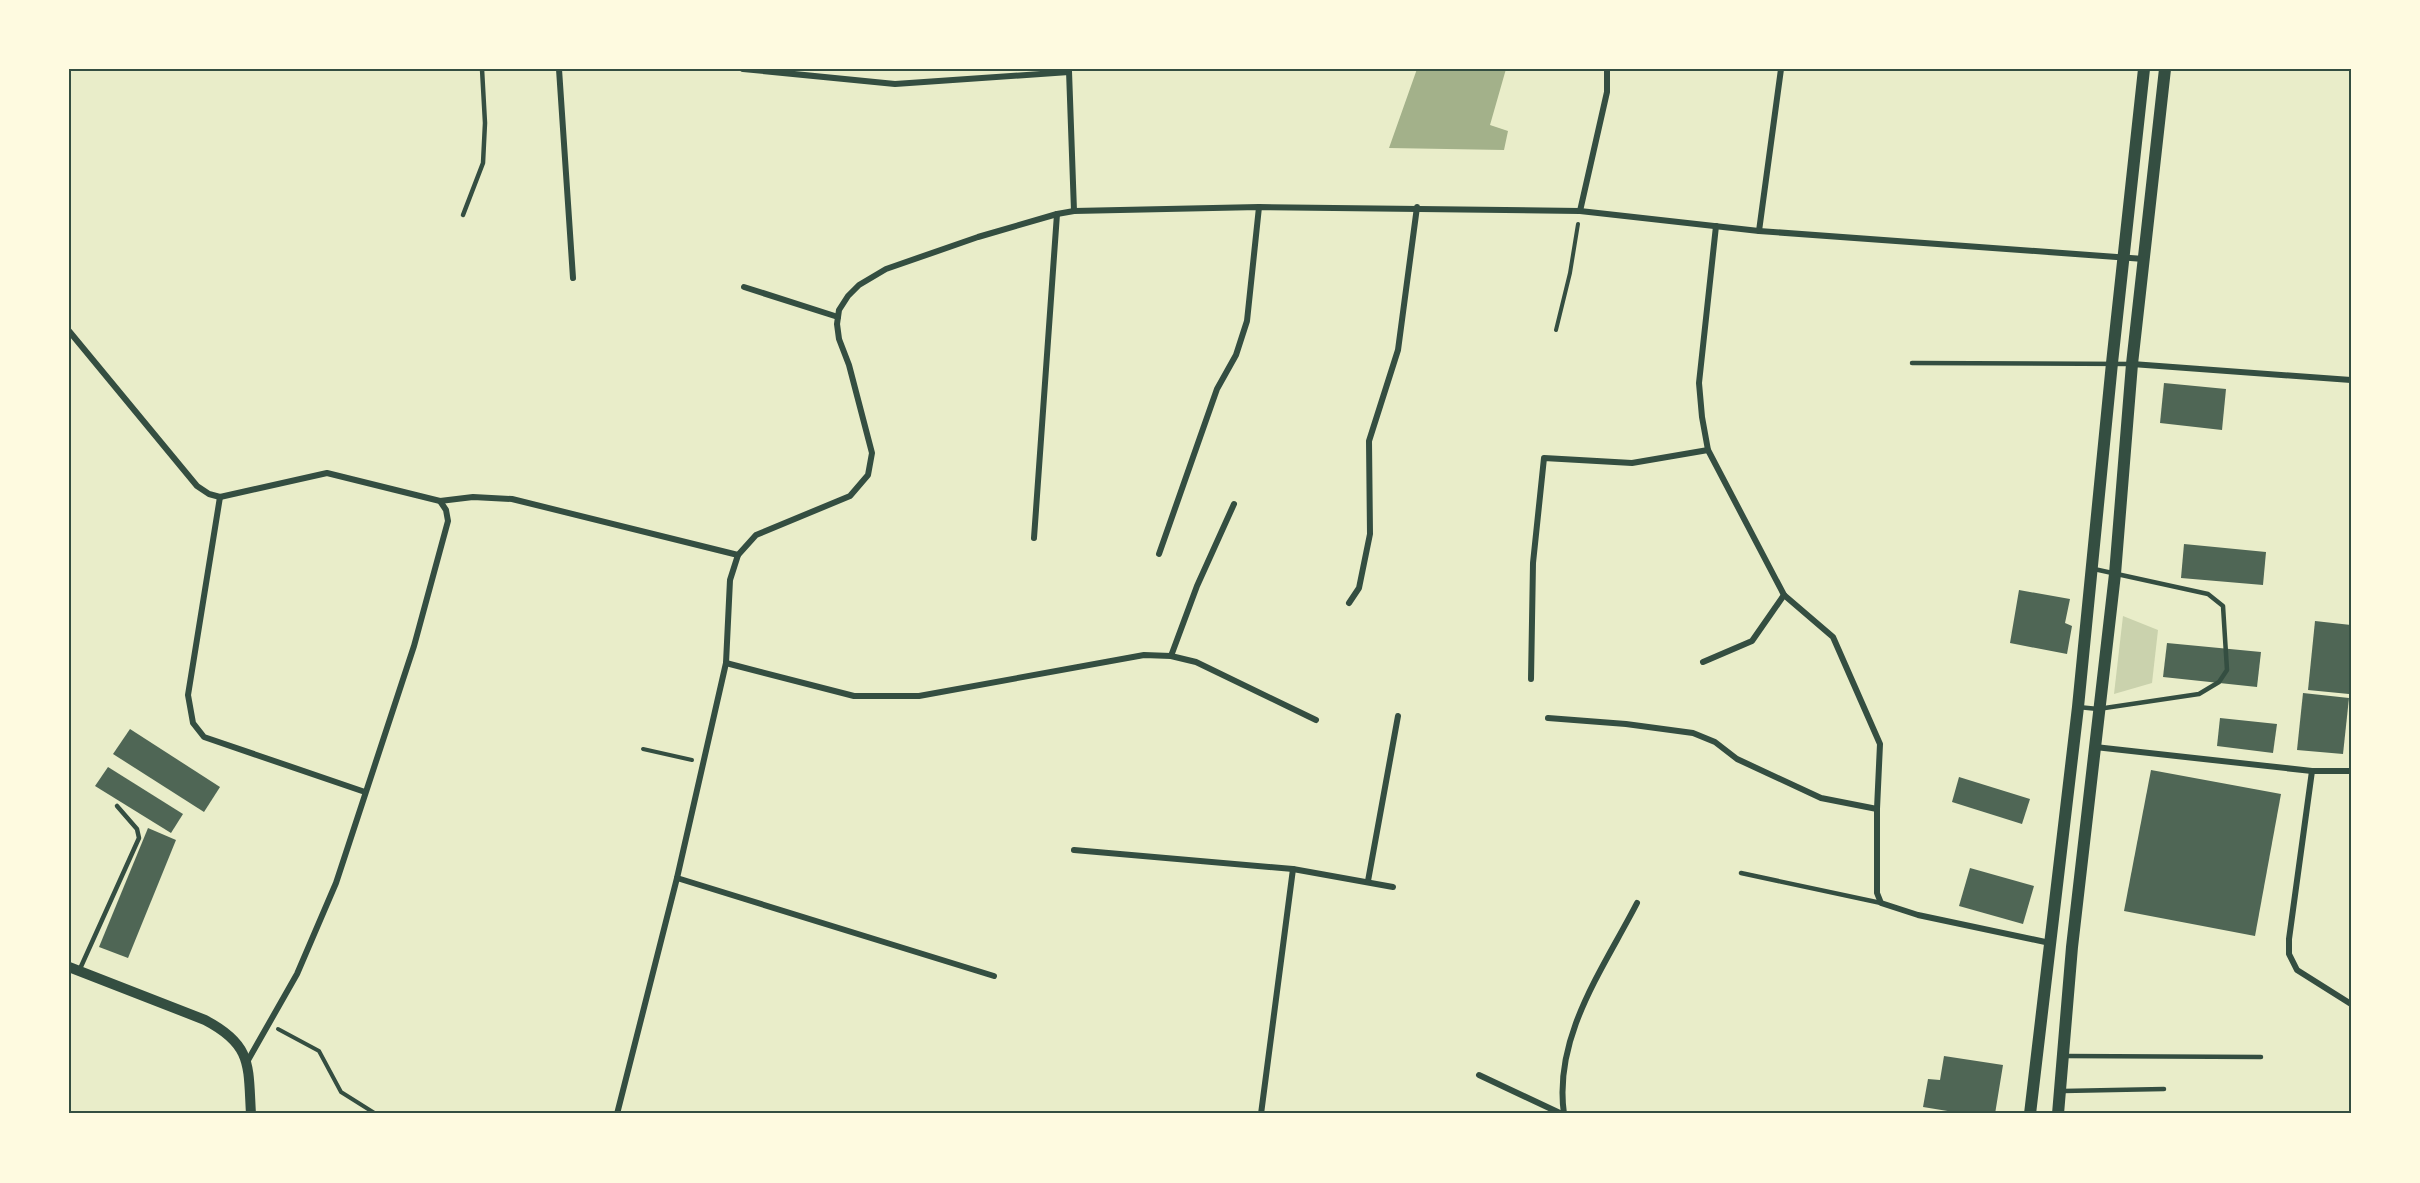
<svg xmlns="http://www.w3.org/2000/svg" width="2420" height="1183" font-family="'Fira Sans',sans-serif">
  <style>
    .green { fill: #cad2ad }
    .water { fill: #a3b18a }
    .building { fill: #4f6655 }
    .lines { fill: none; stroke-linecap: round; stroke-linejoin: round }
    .path { stroke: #344e41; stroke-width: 4 }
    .service { stroke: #344e41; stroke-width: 4.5 }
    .minor { stroke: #344e41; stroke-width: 6 }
    .tertiary { stroke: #344e41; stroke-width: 10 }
    .secondary { stroke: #344e41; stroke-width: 12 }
    .neatline { fill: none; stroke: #344e41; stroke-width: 2 }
  </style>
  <rect width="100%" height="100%" fill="#e9edc9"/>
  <polygon class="green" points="2123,616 2158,630 2152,683 2114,694"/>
  <polygon class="water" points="1417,69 1506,69 1490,125 1508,131 1504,150 1389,148"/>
  <g class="building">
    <polygon points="2164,383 2226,389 2222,430 2160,423"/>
    <polygon points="2184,544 2266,552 2263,585 2181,578"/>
    <polygon points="2019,590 2070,599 2065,623 2072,626 2067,654 2010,643"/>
    <polygon points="2315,621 2351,625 2349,694 2308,690"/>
    <polygon points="2167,643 2261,652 2257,687 2163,677"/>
    <polygon points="2303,693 2349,698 2343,754 2297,750"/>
    <polygon points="2220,718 2277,724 2273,753 2217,746"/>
    <polygon points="130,729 220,787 204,812 113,754"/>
    <polygon points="108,767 183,814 171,833 95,786"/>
    <polygon points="2151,770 2281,794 2255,936 2124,911"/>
    <polygon points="1959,777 2030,799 2022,824 1952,802"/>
    <polygon points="148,828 176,840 128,958 99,947"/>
    <polygon points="1970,868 2034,886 2023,924 1959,906"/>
    <polygon points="1944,1056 2003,1065 1995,1114 1966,1114 1923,1107 1928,1079 1940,1080"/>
  </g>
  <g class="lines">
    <g class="path">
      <polyline points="1556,330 1570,273 1578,224"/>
      <polyline points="643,749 692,760"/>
      <polyline points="278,1029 319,1051 341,1092 376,1114"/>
    </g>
    <g class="service">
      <polyline points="463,215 483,163 485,123 482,69"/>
      <polyline points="1912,363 2132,364"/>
      <polyline points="2078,707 2098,709 2199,694 2219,682 2227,670 2223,606 2208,594 2094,569"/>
      <polyline points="1741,873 1881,903"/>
      <polyline points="79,971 139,838 137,829 117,806"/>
      <polyline points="2066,1056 2261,1057"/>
      <polyline points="2063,1091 2164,1089"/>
    </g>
    <g class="minor">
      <polyline points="559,69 573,278"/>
      <polyline points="743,69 895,84 1069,72"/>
      <polyline points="1069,71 1074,211"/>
      <polyline points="1580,211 1607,92 1607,69"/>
      <polyline points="1716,226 1699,383 1702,417 1708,450 1784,595 1833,637 1880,744 1877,809 1877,893 1881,903 1918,915 2050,943"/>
      <polyline points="1759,231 1781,69"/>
      <polyline points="744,287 838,317"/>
      <polyline points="69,331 197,486 209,494 220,497 327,473 440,501 446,510 448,521 414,646 336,883 297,974 247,1062"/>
      <polyline points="2132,364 2351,380"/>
      <polyline points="220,497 188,695 193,723 204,737 365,792"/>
      <polyline points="440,501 473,497 512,499 738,555"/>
      <polyline points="1034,538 1057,214"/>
      <polyline points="1159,554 1217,389 1236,355 1247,321 1259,207"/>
      <polyline points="1349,603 1359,588 1370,534 1369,441 1398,350 1417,207"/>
      <polyline points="1171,656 1197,586 1234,504"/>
      <polyline points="1703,662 1752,641 1784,595"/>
      <polyline points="726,663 854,696 919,696 1144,655 1171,656 1196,662 1316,720"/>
      <polyline points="1531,679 1533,563 1544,458 1632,463 1708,450"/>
      <polyline points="1548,718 1626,724 1693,733 1715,742 1737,759 1821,798 1877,809"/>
      <polyline points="2095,747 2312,771 2351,771"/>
      <polyline points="2312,771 2289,939 2289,954 2297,970 2351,1004"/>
      <polyline points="1074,850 1293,869 1393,887"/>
      <polyline points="677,878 994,976"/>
      <polyline points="1368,881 1398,716"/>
      <polyline points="1479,1075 1562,1114"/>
      <polyline points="617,1114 677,878 726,663 730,580 738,555 756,535 850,496 868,475 872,453 849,365 839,339 837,324 839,310 848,296 859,285 886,269 978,237 1057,214 1074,211 1259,207 1580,211 1759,231 2144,259"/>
      <polyline points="1261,1114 1293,869"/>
      <path d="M1564,1114C1553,1037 1603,969 1637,903"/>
    </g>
    <path class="tertiary" d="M69,967L205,1020C253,1045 248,1066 251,1114"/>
    <g class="secondary">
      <polyline points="2030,1114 2078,707 2112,363 2144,69"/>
      <polyline points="2058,1114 2072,947 2115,574 2132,364 2165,69"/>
    </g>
  </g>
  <rect width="2420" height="1183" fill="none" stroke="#fefae0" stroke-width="141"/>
  <rect x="70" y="70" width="2280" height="1042" class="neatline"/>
</svg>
